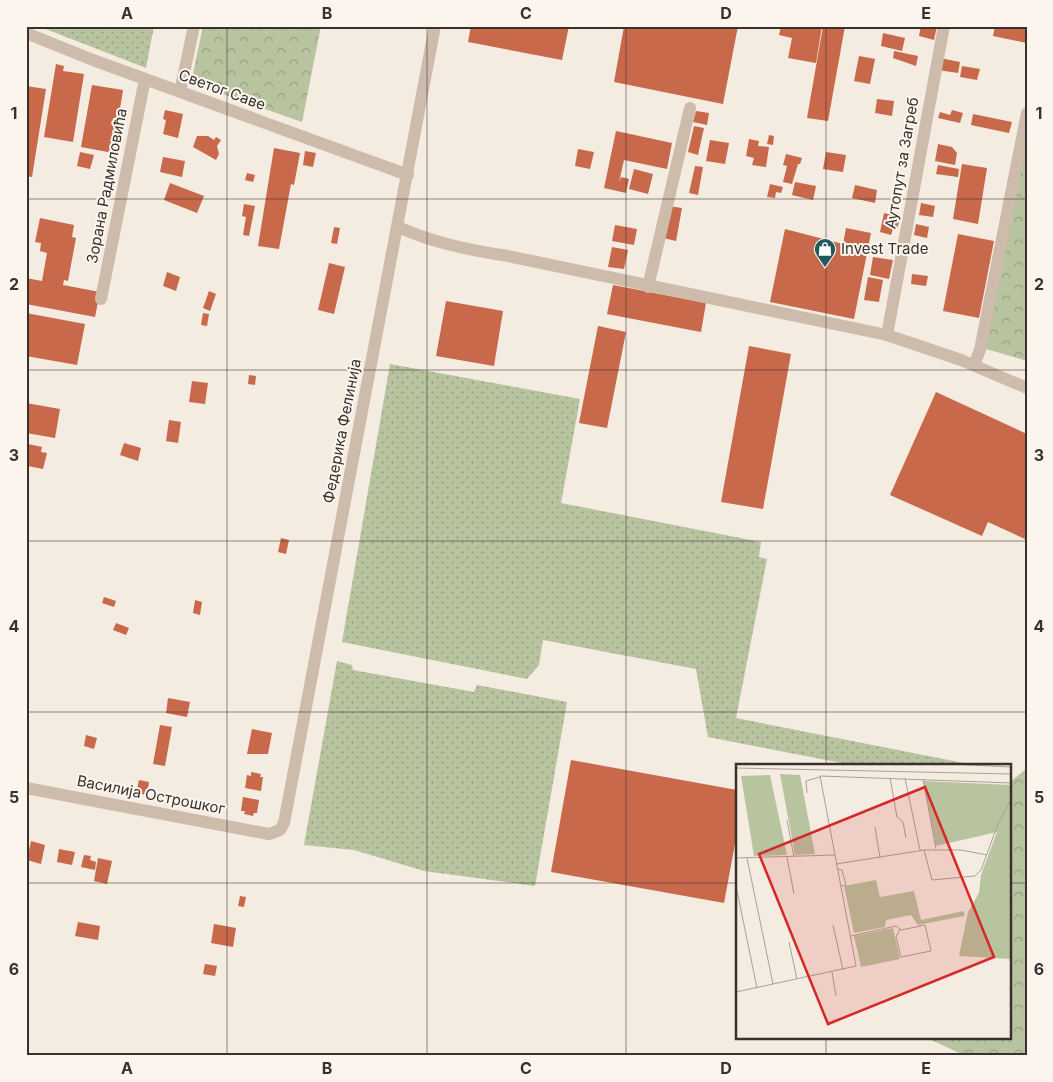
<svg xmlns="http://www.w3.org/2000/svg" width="1053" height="1082" font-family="Inter,sans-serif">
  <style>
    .grass { fill: url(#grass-dots) }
    .forest { fill: url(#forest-crowns) }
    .building { fill: #c8694b }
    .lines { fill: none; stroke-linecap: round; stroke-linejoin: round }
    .street { stroke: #cdbbac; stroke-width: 12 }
    .grid { fill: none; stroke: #3b302b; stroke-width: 1; stroke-opacity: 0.55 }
    .labels { text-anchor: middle; stroke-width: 4; stroke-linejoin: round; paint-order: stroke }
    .street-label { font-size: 15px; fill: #3b302b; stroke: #fbf5ee }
    .poi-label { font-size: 15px; fill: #3b302b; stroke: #fbf5ee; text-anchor: start }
    .inset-road { fill: none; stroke: #aaa098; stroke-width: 1 }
    .view { fill: #d62828; fill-opacity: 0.15; stroke: #d62828; stroke-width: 2.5 }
    .inset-edge { fill: none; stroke: #3b302b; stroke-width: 2.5 }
    .neatline { fill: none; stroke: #3b302b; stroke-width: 2 }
    .grid-label { font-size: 16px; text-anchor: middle; font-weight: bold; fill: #3b302b }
  </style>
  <defs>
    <pattern id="grass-dots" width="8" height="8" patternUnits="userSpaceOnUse" patternTransform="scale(1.25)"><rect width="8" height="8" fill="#b8c4a0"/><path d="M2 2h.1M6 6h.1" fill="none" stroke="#97a083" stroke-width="1.8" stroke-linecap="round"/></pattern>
    <pattern id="forest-crowns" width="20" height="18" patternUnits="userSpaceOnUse" patternTransform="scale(1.25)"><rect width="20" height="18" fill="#b8c4a0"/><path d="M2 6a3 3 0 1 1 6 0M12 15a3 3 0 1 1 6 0" fill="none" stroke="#97a083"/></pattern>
  </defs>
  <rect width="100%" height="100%" fill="#f4ebe1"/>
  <g class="grass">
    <polygon points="38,26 154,26 146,68"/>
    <polygon points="390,364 580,399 561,503 761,542 759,557 767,559 736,718 979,766 857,766 708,737 696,669 543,640 539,665 527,679 342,642"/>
    <polygon points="337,661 352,665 353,670 474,692 477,685 567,702 535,886 424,871 354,850 304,845"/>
  </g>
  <g class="forest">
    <polygon points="203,26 321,26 302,122 191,83"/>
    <polygon points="1027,123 1027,361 986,349"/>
    <polygon points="1027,768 1027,1056 966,1056 927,1038 1009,1038 1009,783"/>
  </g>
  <g class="building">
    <polygon points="471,26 569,26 562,60 468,42"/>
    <polygon points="624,26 738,26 723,104 614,82"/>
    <polygon points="781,26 822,26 816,63 788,58 792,38 779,35"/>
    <polygon points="823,26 845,26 828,121 807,118"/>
    <polygon points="921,26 937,26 934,40 919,36"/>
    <polygon points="995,26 1027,26 1027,43 993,36"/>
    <polygon points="883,33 905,38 902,51 881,46"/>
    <polygon points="894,51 918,56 916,66 893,58"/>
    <polygon points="859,56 875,59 870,84 854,81"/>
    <polygon points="940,58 960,62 958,73 938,70"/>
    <polygon points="56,64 64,66 63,71 84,74 73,142 44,137"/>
    <polygon points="962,66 980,69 977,80 960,77"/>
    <polygon points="92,85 123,90 113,153 81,147"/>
    <polygon points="26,86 46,89 32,177 26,176"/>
    <polygon points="877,99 894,101 892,116 875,113"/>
    <polygon points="165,110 183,114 178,138 163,134 166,120 163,119"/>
    <polygon points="952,110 963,113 960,123 938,118 940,112 950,115"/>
    <polygon points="696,111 709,113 707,125 693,122"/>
    <polygon points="973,114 1012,122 1009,133 971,125"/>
    <polygon points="694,126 704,128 698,155 688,152"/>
    <polygon points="616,131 672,143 667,169 624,160 619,182 621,177 629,179 626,193 604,188"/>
    <polygon points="769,135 774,136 773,145 767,144"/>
    <polygon points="197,136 208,136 214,140 216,137 221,140 217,146 219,154 216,160 193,147"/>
    <polygon points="749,139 759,141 758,146 769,147 766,167 752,165 754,158 746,156"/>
    <polygon points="710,140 729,143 725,164 706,161"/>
    <polygon points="938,144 952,147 957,153 955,165 935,161"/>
    <polygon points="274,148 300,153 294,185 291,184 279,249 258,246"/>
    <polygon points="578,149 594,152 590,169 575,166"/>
    <polygon points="305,151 316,153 313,167 303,165"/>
    <polygon points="80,152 94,155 90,169 77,166"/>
    <polygon points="826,152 846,155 843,172 823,169"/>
    <polygon points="786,154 802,158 800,164 798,164 792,184 783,182 787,166 783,165"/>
    <polygon points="163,157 185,161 182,177 160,172"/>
    <polygon points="962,164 987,168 978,224 953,219"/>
    <polygon points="938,165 959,169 958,177 936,174"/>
    <polygon points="695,166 703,167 698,195 689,193"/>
    <polygon points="634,169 653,174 648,194 629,189"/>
    <polygon points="247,173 255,175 253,182 245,180"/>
    <polygon points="795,182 816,186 813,200 792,195"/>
    <polygon points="170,183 204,196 197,213 164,200"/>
    <polygon points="770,184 783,187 781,193 776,192 775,198 767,197"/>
    <polygon points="855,185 877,190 875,203 852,198"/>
    <polygon points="921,203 935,206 933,217 919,215"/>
    <polygon points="244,204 255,206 249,236 243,235 246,217 242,216"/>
    <polygon points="669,206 682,208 676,241 663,238"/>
    <polygon points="884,213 900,217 897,230 893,229 891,235 880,232"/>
    <polygon points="40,218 74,225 72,237 76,238 68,281 64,280 63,285 100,292 95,317 26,304 26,278 42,281 47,253 40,251 41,243 35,242"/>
    <polygon points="916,224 929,227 927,238 914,235"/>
    <polygon points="615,225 637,229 634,245 612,241"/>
    <polygon points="334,227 340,228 337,244 331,243"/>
    <polygon points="846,228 871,233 854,319 770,302 785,229 843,244"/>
    <polygon points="958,234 994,241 979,318 943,311"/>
    <polygon points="612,247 628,250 624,269 608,267"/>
    <polygon points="873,257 893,260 889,279 870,275"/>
    <polygon points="329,263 345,267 334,314 318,310"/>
    <polygon points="167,272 180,277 176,291 163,286"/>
    <polygon points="912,274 928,276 926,286 911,284"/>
    <polygon points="868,277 883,280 879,302 864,300"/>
    <polygon points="613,285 706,303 701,332 607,314"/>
    <polygon points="209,291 216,294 210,311 203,308"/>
    <polygon points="446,301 503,311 494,366 436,356"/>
    <polygon points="26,313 85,324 77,365 26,356"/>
    <polygon points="203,313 209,314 207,326 201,325"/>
    <polygon points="598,326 626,332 607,428 579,423"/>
    <polygon points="749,346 791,354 763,509 721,502"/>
    <polygon points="249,375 256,376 255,385 248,384"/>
    <polygon points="192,381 208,383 205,404 189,402"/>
    <polygon points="936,392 1027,434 1027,540 988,522 982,536 890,495"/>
    <polygon points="26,403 60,409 55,438 26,433"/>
    <polygon points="169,420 181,422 178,443 166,441"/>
    <polygon points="124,443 141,448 138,461 120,455"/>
    <polygon points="28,444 42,447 41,452 47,453 43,469 28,466"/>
    <polygon points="281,538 289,540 286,554 278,552"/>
    <polygon points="104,597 116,601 114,607 102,603"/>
    <polygon points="195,600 202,602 200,615 193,613"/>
    <polygon points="116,623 129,628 126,635 113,630"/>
    <polygon points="168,698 190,702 187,717 166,713"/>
    <polygon points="160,725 172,727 165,766 153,764"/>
    <polygon points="252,729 272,733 268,754 247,754"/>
    <polygon points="86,735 97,738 94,749 84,746"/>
    <polygon points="571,760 737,790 737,833 724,903 551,872"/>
    <polygon points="251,772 261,774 260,777 263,777 261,791 245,788 247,775 251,776"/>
    <polygon points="139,780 149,782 147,795 136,793"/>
    <polygon points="243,797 259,800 257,813 254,813 253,816 244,814 245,811 241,811"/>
    <polygon points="31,841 45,845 41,864 27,860"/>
    <polygon points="59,849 75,852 72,865 57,862"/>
    <polygon points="84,855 91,856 90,860 96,862 95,870 81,867"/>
    <polygon points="98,858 112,861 107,884 94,881"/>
    <polygon points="240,896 246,897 244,907 238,906"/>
    <polygon points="78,922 100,926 98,940 75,936"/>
    <polygon points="214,924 236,928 233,947 211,943"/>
    <polygon points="205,964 217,966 215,976 203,974"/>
  </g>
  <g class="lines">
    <g class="street">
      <polyline points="26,33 93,60 408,175"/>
      <polyline points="180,92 194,26"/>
      <path d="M398,227C434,243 469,250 508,256L887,335L961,360L1027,388"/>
      <polyline points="648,287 690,108"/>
      <polyline points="101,299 145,79"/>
      <polyline points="887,335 944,26"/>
      <polyline points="974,365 980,350 1027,113"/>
      <polyline points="26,788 269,834 280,830 284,823 435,26"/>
    </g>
  </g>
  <path class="grid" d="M227,26V1056M427,26V1056M626,26V1056M826,26V766M26,199H1027M26,370H1027M26,541H1027M26,712H1027M26,883H737M1009,883H1027M826,1038V1056"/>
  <defs>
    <g id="shop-pin" transform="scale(1.125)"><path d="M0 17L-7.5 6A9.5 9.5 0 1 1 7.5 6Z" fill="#1f5a5e" stroke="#fbf5ee"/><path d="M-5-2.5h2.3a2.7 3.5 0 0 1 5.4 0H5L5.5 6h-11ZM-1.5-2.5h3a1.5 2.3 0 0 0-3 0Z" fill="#fff"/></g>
  </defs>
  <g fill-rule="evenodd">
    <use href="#shop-pin" x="825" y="249"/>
  </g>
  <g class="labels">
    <g class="street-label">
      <text transform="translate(222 90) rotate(20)" y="5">Светог Саве</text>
      <text transform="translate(902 163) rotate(-80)" y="5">Аутопут за Загреб</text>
      <text transform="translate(107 186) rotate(-79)" y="5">Зорана Радмиловића</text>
      <text transform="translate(342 431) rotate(-79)" y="5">Федерика Фелинија</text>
      <text transform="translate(151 795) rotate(11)" y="5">Василија Острошког</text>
    </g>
    <g class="poi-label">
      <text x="841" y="254">Invest Trade</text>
    </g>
  </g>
  <g transform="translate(736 764)">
    <rect width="275" height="275" fill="#f4ebe1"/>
    <path d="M34,11L51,91L18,92L5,12ZM140,116L144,133L178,127L185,156L228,147V152L182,161L175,151L150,156L149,163L118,169L108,122ZM157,164L164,195L125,203L118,172Z" fill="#b8c4a0"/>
    <path d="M44,10L64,11L79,90L59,91ZM187,17L275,21V195L223,192L232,148L243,129L245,111L261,68L200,82Z" fill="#b8c4a0"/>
    <path class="inset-road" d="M215,0L275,3M0,4L275,10M154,14L161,53L167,58L170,74M169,14L184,86M187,15L200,85M71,29L70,17L84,13M51,56L58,93M139,63L144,94M188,86L196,116L239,112L245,106L262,60L275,36M51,93L58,130M0,94L99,91M11,94L37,220M100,100L188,86H225L251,91M101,105L106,106L110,121L105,122M0,122L21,224M97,161L107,206M115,172L160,162L165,166L189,161L195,187L165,193L160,173L164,165M53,178L61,215M96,208L100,232M0,228L120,202L84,12L275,19"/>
    <path class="view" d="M189,23L258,193L92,260L23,90Z"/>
    <rect width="275" height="275" class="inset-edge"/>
  </g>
  <rect width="1053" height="1082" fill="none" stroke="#fbf5ee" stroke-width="55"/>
  <rect x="28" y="28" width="998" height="1026" class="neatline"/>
  <g class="grid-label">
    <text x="127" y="19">A</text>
    <text x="327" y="19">B</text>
    <text x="526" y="19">C</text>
    <text x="726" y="19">D</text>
    <text x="926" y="19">E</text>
    <text x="14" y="119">1</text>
    <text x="1039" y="119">1</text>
    <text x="14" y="290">2</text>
    <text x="1039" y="290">2</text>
    <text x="14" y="461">3</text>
    <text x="1039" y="461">3</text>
    <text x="14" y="632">4</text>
    <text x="1039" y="632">4</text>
    <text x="14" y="803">5</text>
    <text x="1039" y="803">5</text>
    <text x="14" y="975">6</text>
    <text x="1039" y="975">6</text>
    <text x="127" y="1074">A</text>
    <text x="327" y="1074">B</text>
    <text x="526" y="1074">C</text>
    <text x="726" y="1074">D</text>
    <text x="926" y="1074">E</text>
  </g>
</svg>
